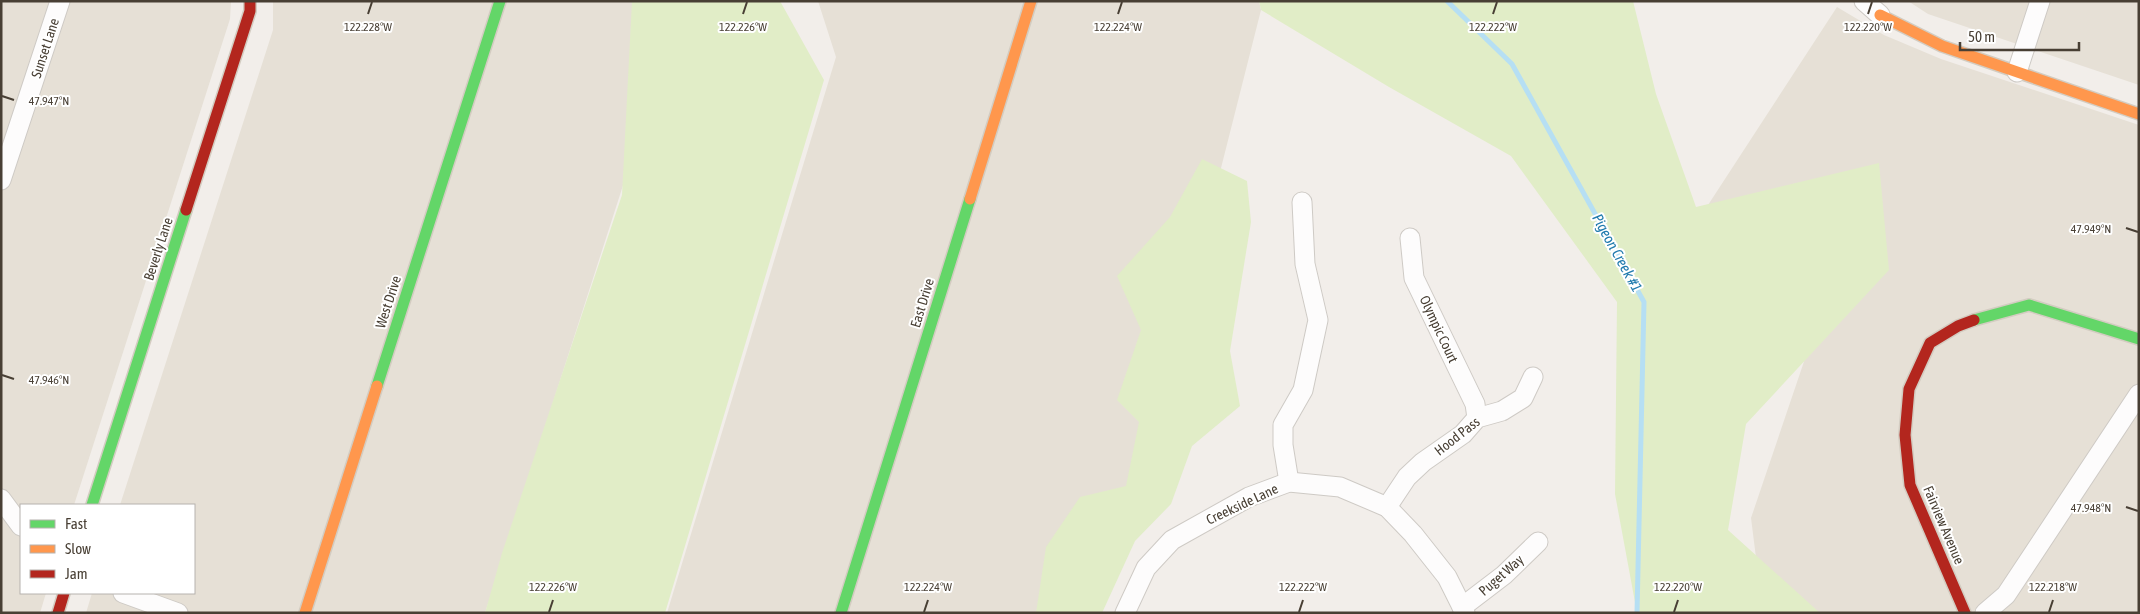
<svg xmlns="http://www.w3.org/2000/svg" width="2140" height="614" font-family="'Asap Condensed',sans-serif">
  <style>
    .residential { fill: #e6e0d6 }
    .green { fill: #e1edc7 }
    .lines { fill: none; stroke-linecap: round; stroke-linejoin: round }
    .stream { stroke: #b6dff3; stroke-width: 5 }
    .street-casing { stroke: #cecac5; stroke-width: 21 }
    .fast-casing { stroke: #d3ccc1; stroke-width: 14 }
    .slow-casing { stroke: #d3ccc1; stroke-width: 14 }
    .jam-casing { stroke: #d3ccc1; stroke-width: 14 }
    .street { stroke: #fdfcfc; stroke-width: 19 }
    .fast { stroke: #63d668; stroke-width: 11 }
    .slow { stroke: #ff974d; stroke-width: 11 }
    .jam { stroke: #b3261e; stroke-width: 11 }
    .ticks { fill: none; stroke: #483f34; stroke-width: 2 }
    .labels { text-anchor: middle; stroke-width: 4; stroke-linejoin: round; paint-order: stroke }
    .street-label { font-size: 14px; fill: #483f34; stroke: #fff }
    .water-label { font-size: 15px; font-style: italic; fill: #217bae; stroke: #fff }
    .ticks-label { font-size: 12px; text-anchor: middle; fill: #483f34; stroke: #fff; stroke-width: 4; stroke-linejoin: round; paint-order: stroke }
  </style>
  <rect width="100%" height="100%" fill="#f2eeea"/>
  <g class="residential">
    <polygon points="1,1 231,1 230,19 74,505 21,505 21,593 46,593 40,613 1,613"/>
    <polygon points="273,1 654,1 658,77 485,613 86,613 92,593 194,593 194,505 120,505 273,30"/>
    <polygon points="818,1 1259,1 1261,10 1139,492 1076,613 667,613 836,57"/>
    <polygon points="1908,1 2139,1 2139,85 1928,14"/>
    <polygon points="1837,7 1884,35 1941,59 2139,125 2139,613 1763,613 1751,518 1834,273 1695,225"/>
  </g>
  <g class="green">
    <polygon points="632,1 780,1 824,80 665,613 485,613 502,553 622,195"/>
    <polygon points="1259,1 1633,1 1656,94 1696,207 1879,163 1889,270 1746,424 1728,530 1820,613 1637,613 1615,494 1617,302 1511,156 1389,87 1261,10"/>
    <polygon points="1202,159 1247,181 1251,222 1230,351 1240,406 1192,446 1171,504 1135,541 1102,613 1036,613 1046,547 1080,497 1126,486 1139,422 1117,400 1141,330 1117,276 1170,217"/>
  </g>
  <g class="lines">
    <polyline class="stream" points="1447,1 1512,64 1644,302 1637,613"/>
    <g class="street-casing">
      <g id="street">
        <polyline points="1864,1 1880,15"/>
        <polyline points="2017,72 2040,1"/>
        <polyline points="1,180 60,1"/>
        <polyline points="1410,238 1414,278 1475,404 1477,418"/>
        <polyline points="1289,482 1283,445 1283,425 1303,390 1318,320 1305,264 1302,202"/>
        <polyline points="1,499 21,526"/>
        <polyline points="1387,507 1407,477 1423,462 1463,434 1477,418 1502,411 1523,398 1533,377"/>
        <polyline points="123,593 178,613"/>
        <polyline points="1462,607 1504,575 1538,542"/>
        <polyline points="1125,613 1146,568 1172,540 1249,497 1289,482 1340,487 1387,507 1413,534 1447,577 1465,613"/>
        <polyline points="1985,613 2006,595 2139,394"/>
      </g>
    </g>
    <g class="fast-casing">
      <g id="fast">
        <polyline points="1974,320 2029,305 2139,339"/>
        <polyline points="377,386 500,1"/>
        <polyline points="92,505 186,210"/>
        <polyline points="841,613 970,199"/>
      </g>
    </g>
    <g class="slow-casing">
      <g id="slow">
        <polyline points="1880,15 1942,46 2139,114"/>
        <polyline points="970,199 1031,1"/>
        <polyline points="305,613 377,386"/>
      </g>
    </g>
    <g class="jam-casing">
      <g id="jam">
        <polyline points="186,210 250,11 250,1"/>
        <polyline points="58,613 64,593"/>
        <polyline points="1965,613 1910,485 1905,435 1909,389 1930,343 1958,326 1974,320"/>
      </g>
    </g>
    <use href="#street" class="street"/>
    <use href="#fast" class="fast"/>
    <use href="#slow" class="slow"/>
    <use href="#jam" class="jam"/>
  </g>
  <path class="ticks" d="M368,14L372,2M743,14L747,2M1118,14L1122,2M1493,14L1497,2M1868,14L1872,2M2,96L14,100M2126,228L2138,232M2,375L14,379M2126,507L2138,511M549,612L553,600M924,612L928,600M1299,612L1303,600M1674,612L1678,600M2049,612L2053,600"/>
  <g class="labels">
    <g class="street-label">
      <text transform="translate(45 48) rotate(-72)" y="5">Sunset Lane</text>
      <text transform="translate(158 249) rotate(-72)" y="5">Beverly Lane</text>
      <text transform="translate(388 302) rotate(-72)" y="5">West Drive</text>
      <text transform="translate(922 303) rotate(-73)" y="5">East Drive</text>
      <text transform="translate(1439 329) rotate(65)" y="5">Olympic Court</text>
      <text transform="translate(1457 436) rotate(-38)" y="5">Hood Pass</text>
      <text transform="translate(1242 504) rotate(-25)" y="5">Creekside Lane</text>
      <text transform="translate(1944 525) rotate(67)" y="5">Fairview Avenue</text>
      <text transform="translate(1501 575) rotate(-41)" y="5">Puget Way</text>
    </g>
    <g class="water-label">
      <text transform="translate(1617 253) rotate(61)" y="5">Pigeon Creek #1</text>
    </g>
  </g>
  <g class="ticks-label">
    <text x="368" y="31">122.228°W</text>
    <text x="743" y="31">122.226°W</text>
    <text x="1118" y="31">122.224°W</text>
    <text x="1493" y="31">122.222°W</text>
    <text x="1868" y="31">122.220°W</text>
    <text x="49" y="105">47.947°N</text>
    <text x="2091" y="233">47.949°N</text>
    <text x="49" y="384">47.946°N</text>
    <text x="2091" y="512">47.948°N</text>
    <text x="553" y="591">122.226°W</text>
    <text x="928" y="591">122.224°W</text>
    <text x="1303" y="591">122.222°W</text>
    <text x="1678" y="591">122.220°W</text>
    <text x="2053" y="591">122.218°W</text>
  </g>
  <rect width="2140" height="614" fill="none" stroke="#483f34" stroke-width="5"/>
  <rect x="20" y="504" width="175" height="90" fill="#ffffff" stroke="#b6b2ae"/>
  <rect x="30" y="520" width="25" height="8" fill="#63d668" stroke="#b6b2ae"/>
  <text x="65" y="529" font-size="15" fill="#483f34">Fast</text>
  <rect x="30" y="545" width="25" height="8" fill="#ff974d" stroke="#b6b2ae"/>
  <text x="65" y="554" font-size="15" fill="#483f34">Slow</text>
  <rect x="30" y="570" width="25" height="8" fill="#b3261e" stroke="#b6b2ae"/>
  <text x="65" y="579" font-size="15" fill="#483f34">Jam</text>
  <path d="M1960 42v8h119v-8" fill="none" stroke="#483f34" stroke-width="2.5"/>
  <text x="1968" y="42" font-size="15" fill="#483f34" stroke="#ffffff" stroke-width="4" paint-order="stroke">50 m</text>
</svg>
